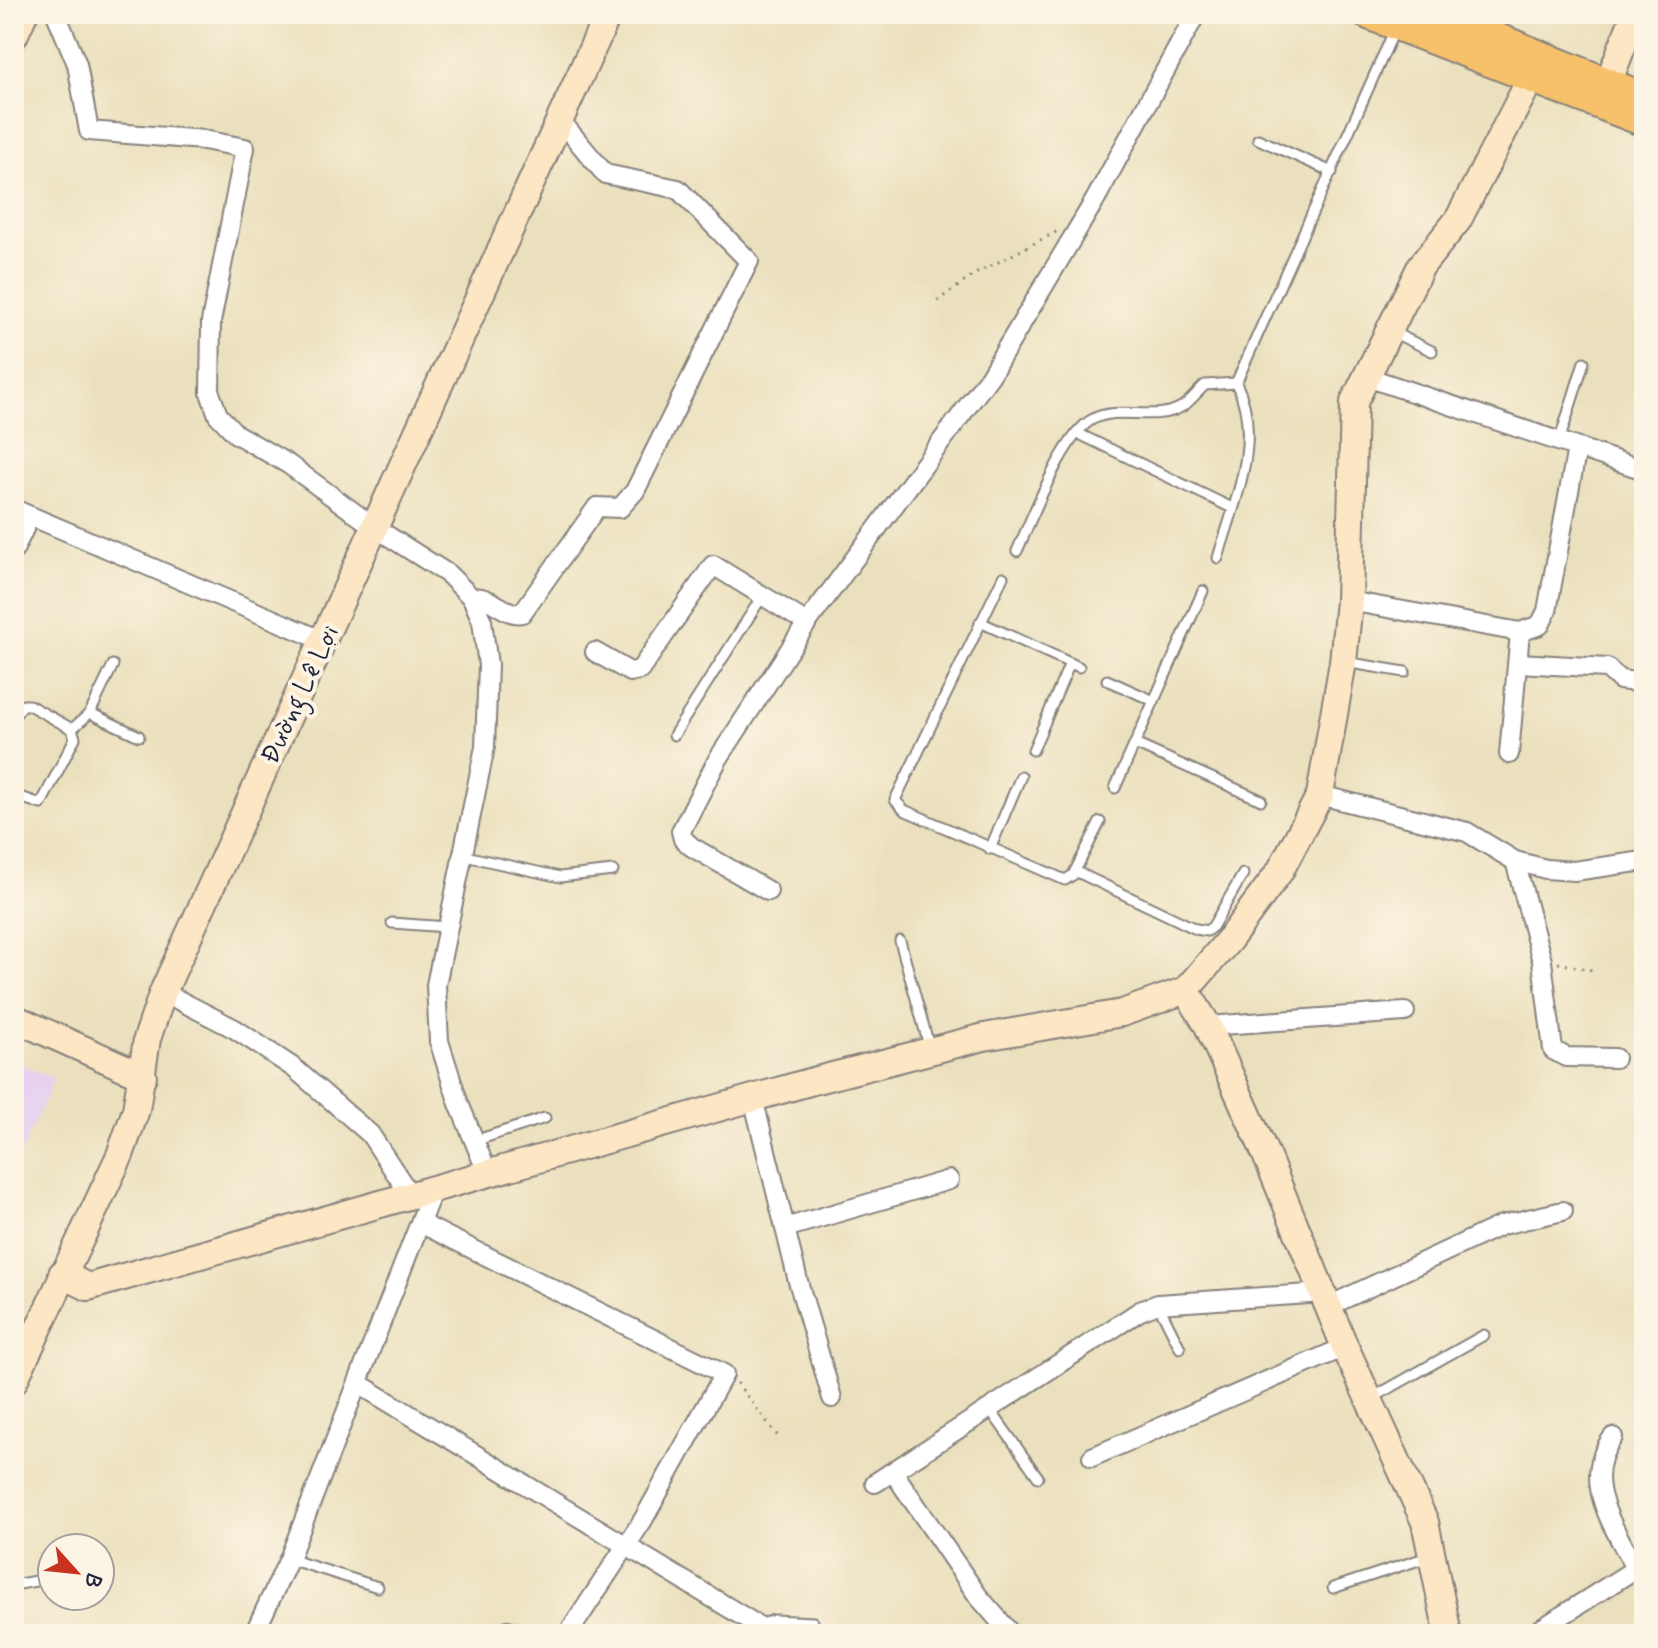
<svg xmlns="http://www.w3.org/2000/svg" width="1658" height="1648" font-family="Mynerve,sans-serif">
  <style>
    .built { fill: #e6d2f0 }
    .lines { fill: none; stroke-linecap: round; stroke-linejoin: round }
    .lane-casing { stroke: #86817c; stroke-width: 13 }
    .street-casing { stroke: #86817c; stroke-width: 22 }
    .secondary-casing { stroke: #86817c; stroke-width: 30 }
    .primary-casing { stroke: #86817c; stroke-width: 32 }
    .path { stroke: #86817c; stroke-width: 3; stroke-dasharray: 2 6; stroke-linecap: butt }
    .lane { stroke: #fff; stroke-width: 9 }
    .street { stroke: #fff; stroke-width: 18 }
    .secondary { stroke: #fce6c4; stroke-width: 26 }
    .primary { stroke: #f7c06b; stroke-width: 28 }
    .labels { text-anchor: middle; stroke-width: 8; stroke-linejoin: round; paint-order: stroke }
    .street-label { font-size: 26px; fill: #22223b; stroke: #fcf5e5 }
  </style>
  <rect width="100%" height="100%" fill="#fcf5e5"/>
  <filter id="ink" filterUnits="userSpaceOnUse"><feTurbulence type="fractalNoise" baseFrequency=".0125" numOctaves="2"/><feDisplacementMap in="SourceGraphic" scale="16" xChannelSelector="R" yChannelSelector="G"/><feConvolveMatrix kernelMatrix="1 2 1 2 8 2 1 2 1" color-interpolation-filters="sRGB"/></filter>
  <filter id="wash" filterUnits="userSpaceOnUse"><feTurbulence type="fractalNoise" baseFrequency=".006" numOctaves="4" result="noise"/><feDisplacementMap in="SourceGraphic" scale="32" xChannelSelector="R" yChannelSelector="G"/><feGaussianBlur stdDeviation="1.8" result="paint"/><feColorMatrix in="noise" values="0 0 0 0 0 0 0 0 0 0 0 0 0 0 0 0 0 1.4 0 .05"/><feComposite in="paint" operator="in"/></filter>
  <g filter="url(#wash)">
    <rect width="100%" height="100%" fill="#ebe0bd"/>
    <polygon class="built" points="14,1061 54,1079 14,1169"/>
  </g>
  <g filter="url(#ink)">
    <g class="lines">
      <g class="lane-casing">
        <g id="lane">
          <polyline points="1258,139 1332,172"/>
          <polyline points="1392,332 1432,351"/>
          <polyline points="1236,383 1395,29"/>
          <polyline points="1077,433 1232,508"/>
          <polyline points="1559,442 1584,362"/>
          <path d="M1017,551C1032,519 1063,434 1093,419C1120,405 1156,423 1183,406C1191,401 1198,391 1205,385L1236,383"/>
          <path d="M1218,558C1234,502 1264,438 1236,383"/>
          <polyline points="1003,577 895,800 904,810 1065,880 1073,875 1100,822"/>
          <polyline points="980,622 1079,667"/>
          <polyline points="1345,662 1405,672"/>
          <polyline points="1107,680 1154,701"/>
          <polyline points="90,713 113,665"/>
          <polyline points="14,716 23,705 29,705 72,729 75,738 41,804 14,795"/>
          <polyline points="72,729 90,713 139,736"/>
          <polyline points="674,735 763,595"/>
          <polyline points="1135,744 1261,800"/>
          <polyline points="1033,750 1070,663"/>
          <polyline points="1115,788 1203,591"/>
          <polyline points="990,849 1021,776"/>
          <polyline points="461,855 560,877 613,871"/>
          <polyline points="1075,871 1196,929 1207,931 1213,926 1243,874"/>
          <polyline points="392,923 447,927"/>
          <polyline points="900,941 930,1049"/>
          <polyline points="474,1141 545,1118"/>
          <polyline points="1158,1304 1180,1348"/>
          <polyline points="1372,1398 1484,1335"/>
          <polyline points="991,1411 1038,1477"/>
          <polyline points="289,1559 378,1587"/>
          <polyline points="14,1585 52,1578"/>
          <polyline points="1333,1588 1431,1556"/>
          <polyline points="759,1625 774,1620 813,1622"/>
        </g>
      </g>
      <g class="street-casing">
        <g id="street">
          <polyline points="56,14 77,64 89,131 204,140 245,148 211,322 210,393 218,415 236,434 288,464 374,527 448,574 472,598 482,621 488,665 485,747 436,985 439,1041 458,1101 487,1172"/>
          <polyline points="1364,376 1644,470"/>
          <polyline points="14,509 324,641"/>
          <polyline points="14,550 30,516"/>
          <path d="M472,598C491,594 505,617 522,613L597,507L620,508L635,491L749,261L678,189L605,174L560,120"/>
          <polyline points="1349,601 1520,632 1540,625 1547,611 1577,448"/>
          <polyline points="595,652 630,672 640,670 713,565 807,623"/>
          <polyline points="1518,663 1607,668 1620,680 1644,683"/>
          <polyline points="1509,754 1520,632"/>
          <polyline points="1320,795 1467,832 1515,861 1546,869 1574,871 1644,861"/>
          <polyline points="1515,861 1542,961 1553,1050 1566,1057 1615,1058"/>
          <polyline points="768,891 692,847 683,839 681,831 718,759 807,623 990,376 1095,200 1196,14"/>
          <polyline points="163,992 235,1029 294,1068 370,1134 410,1195"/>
          <polyline points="1208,1026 1405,1012"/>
          <polyline points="753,1098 798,1281 832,1398"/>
          <polyline points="422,1224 724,1374 643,1520 568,1634"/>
          <polyline points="785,1228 949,1180"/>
          <polyline points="1329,1306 1502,1225 1563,1211"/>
          <polyline points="359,1384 772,1634"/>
          <polyline points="1092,1457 1345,1347"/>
          <polyline points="894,1473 978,1596 1011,1634"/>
          <polyline points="875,1483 1140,1311 1158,1304 1324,1293"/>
          <polyline points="254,1634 289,1559 433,1189"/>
          <polyline points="499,1634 508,1630 520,1634"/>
          <path d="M1533,1634L1635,1569C1615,1526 1579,1482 1613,1437"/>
        </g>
      </g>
      <g class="secondary-casing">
        <g id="secondary">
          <polyline points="14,36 24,14"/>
          <polyline points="1608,83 1635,14"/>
          <polyline points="1186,990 1208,1026 1266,1155 1345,1347 1425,1522 1448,1634"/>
          <polyline points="14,1018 143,1076"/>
          <polyline points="62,1274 88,1287 813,1081 984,1037 1122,1013 1186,990 1229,940 1280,871 1320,795 1343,662 1349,601 1354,402 1421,266 1458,220 1531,78"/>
          <polyline points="14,1381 120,1155 136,1110 147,1039 163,992 608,14"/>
        </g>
      </g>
      <g class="primary-casing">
        <g id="primary">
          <polyline points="1366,14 1644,122"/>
          <polyline points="1439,14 1644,97"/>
        </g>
      </g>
      <g class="path">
        <polyline points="937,301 977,273 1058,231"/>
        <polyline points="1558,963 1592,970"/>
        <polyline points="737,1383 781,1440"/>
      </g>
      <use href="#lane" class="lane"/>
      <use href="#street" class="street"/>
      <use href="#secondary" class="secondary"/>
      <use href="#primary" class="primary"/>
    </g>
  </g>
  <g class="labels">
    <g class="street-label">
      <text transform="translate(299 694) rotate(-65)" y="9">Đường Lê Lợi</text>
    </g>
  </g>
  <rect width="1658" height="1648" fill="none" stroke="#fcf5e5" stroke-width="48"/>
  <g transform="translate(76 1572) rotate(117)"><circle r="38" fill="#fcf5e5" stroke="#a5a1a1" stroke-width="2"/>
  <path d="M0-6L14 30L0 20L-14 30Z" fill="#c8321e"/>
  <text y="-12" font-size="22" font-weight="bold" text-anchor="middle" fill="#22223b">B</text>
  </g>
</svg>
